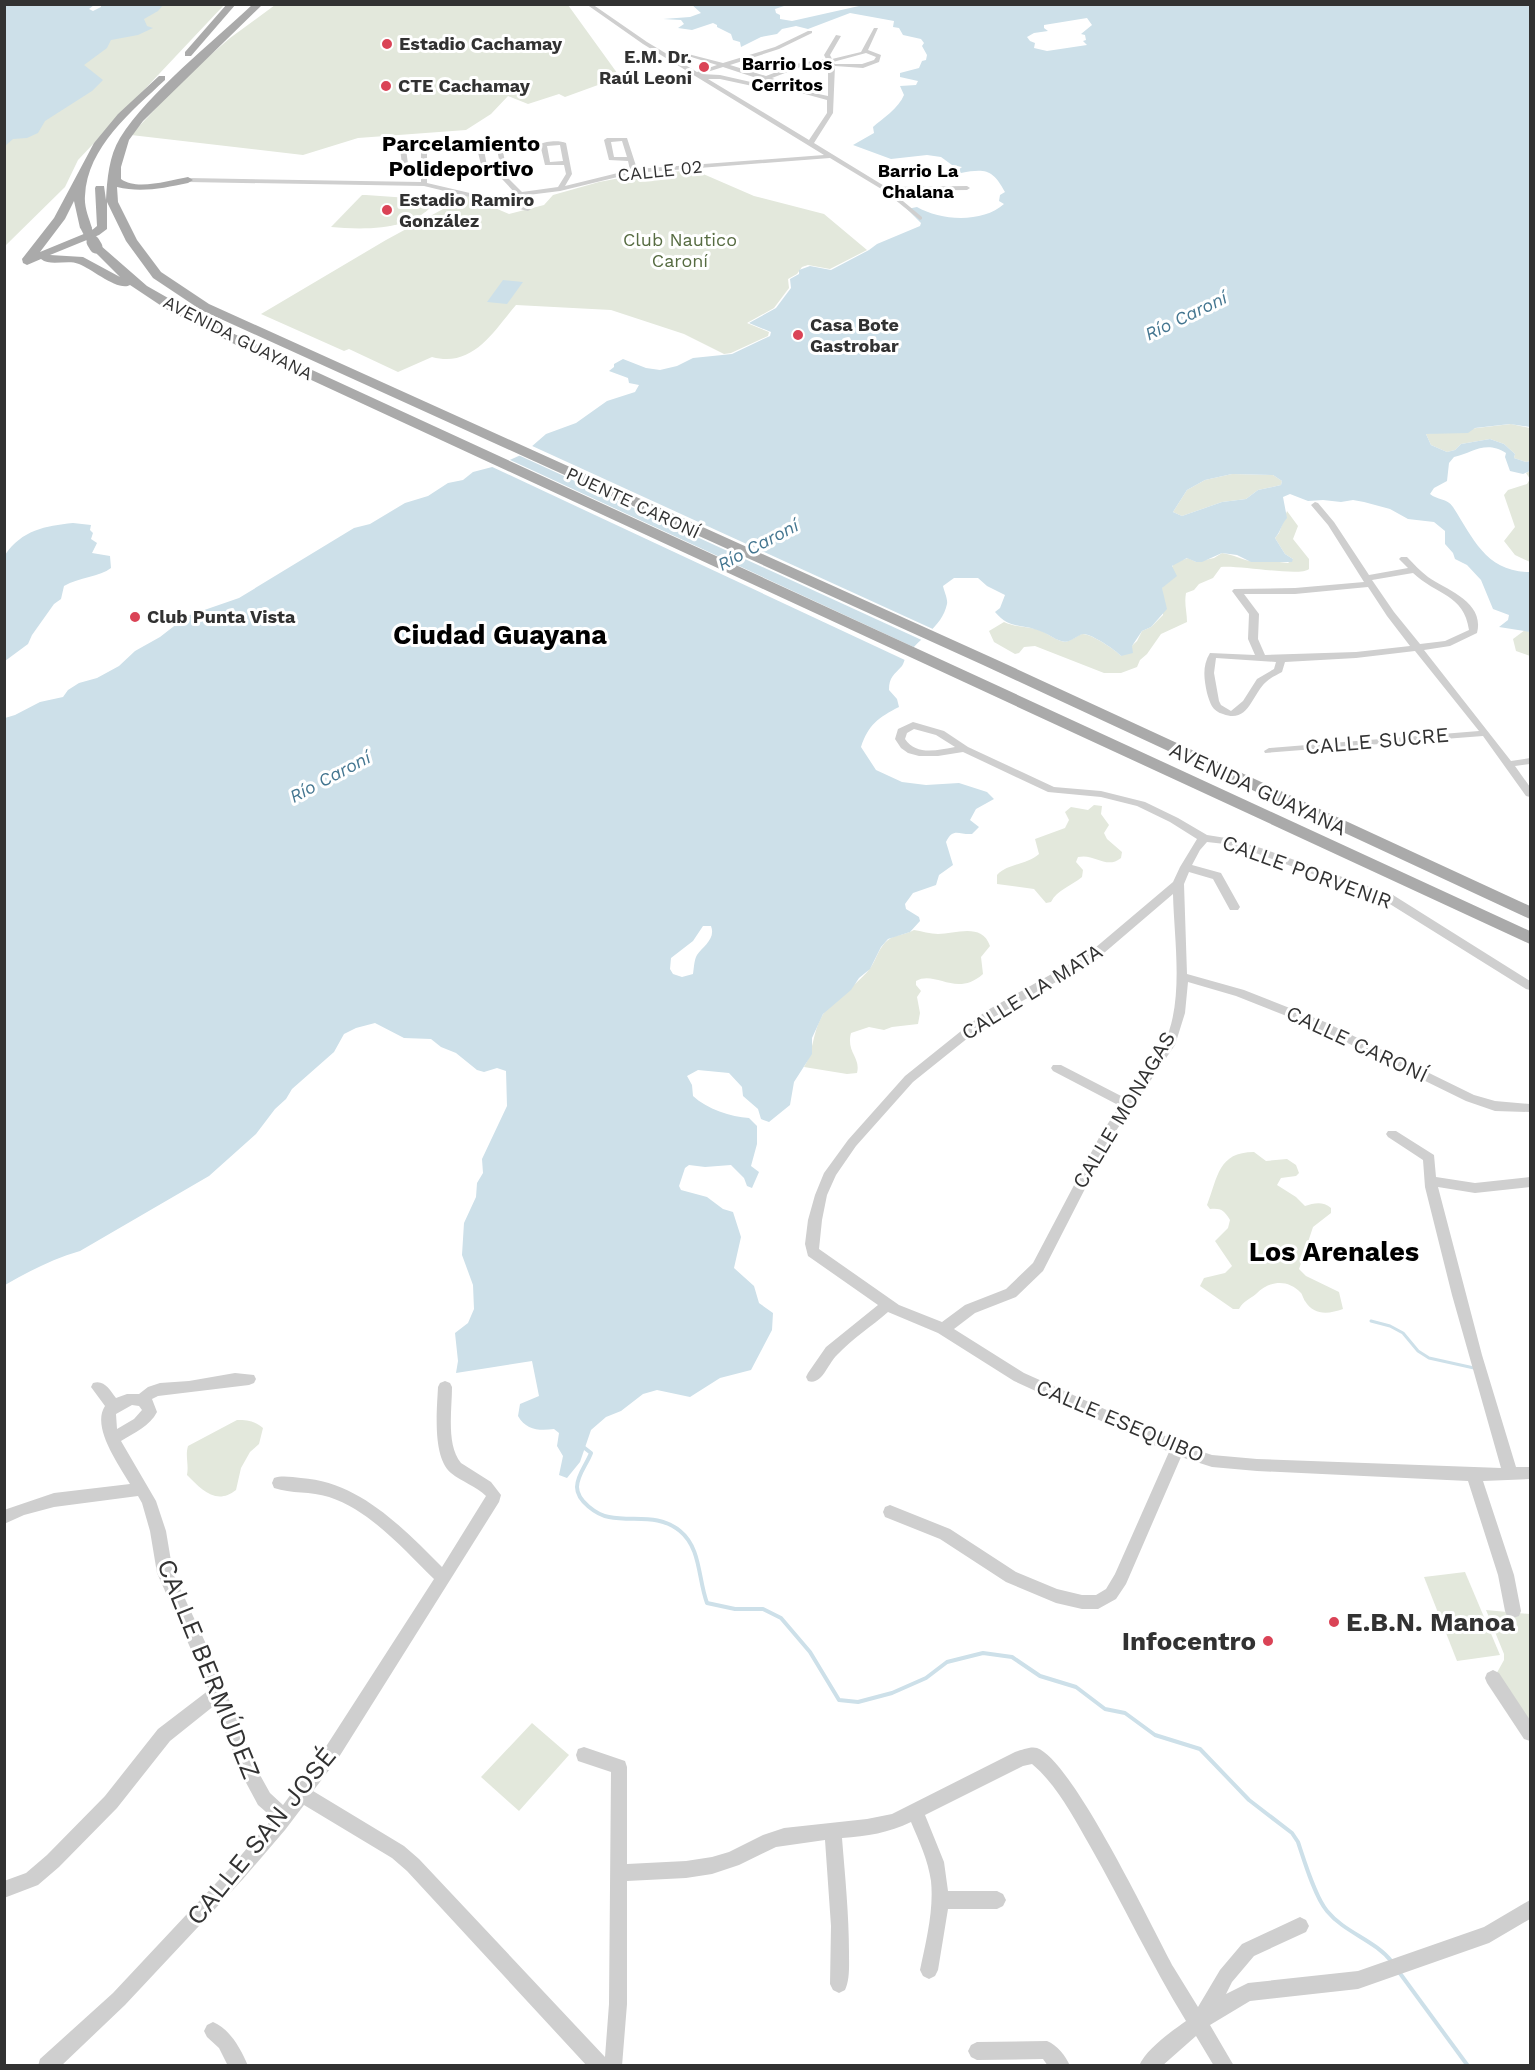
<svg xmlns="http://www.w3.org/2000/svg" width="1535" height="2070" font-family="'Work Sans',sans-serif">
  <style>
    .green { fill: #e3e8dc }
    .water { fill: #cde0e9; fill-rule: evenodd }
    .pier { fill: #fff }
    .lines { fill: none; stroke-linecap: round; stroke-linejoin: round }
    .stream-far1 { stroke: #cde0e9; stroke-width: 3 }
    .stream { stroke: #cde0e9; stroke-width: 4 }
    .street { fill: #cfcfcf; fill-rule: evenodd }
    .primary { fill: #aaa; fill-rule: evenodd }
    .primary-bridge-far1 { stroke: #aaa; stroke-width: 10 }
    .primary-bridge { stroke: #aaa; stroke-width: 13 }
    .poi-dot { fill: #da4356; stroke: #fff; stroke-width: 2 }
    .labels { text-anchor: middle; stroke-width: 6; stroke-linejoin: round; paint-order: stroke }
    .far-poi-label { font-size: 18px; font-weight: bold; fill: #323232; stroke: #fff; text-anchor: start }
    .far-neighbourhood-label { font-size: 18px; font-weight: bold; fill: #000; stroke: #fff }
    .far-street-label { font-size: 18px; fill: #323232; stroke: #fff }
    .far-park-label { font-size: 18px; fill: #576c42; stroke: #fff }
    .far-water-label { font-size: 18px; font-style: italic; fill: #447690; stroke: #fff }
    .street-label { font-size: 21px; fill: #323232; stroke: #fff }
    .far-district-label { font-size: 22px; font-weight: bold; fill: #000; stroke: #fff }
    .near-poi-label { font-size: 26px; font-weight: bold; fill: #323232; stroke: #fff; text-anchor: start }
    .near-street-label { font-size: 26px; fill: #323232; stroke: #fff }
    .far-town-label { font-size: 27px; font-weight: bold; fill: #000; stroke: #fff }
    .district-label { font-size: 27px; font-weight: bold; fill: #000; stroke: #fff }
  </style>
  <rect width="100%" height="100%" fill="#fff"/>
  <g class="green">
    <polygon points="152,5 224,5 78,160 65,187 5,246 5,138 78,66"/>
    <polygon points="275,5 568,5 620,77 565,97 559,94 528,104 508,96 491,114 466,130 358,138 303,155 131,135 185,77 230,38"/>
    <path d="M694,170L754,196L824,214L867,250L830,269L808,265L802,267L797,274L788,279L789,288L774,308L747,323L769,332L768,336L731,353L724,354L684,334L611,310L516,305C493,332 473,368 432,357L398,372L349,349L344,351L261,314L386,240L467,196L509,214L544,205L553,195L599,182L636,175Z"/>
    <path d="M362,195H366L437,200C415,231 365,230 331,227Z"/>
    <polygon points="1511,424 1530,428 1530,461 1526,462 1514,458 1515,454 1504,444 1490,439 1461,444 1455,450 1447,452 1431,445 1426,434"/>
    <polygon points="1530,471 1530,562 1515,555 1504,541 1515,527 1504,495 1508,490 1527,484 1530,479 1526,473"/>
    <polygon points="1232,474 1273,475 1282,481 1281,485 1258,490 1246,499 1222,502 1182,516 1173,512 1187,490 1205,480"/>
    <path d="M1287,511L1298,526L1293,539L1309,559V569C1300,577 1240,565 1221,567L1213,578L1199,584L1194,590L1186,593C1184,604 1187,612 1187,622L1161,634L1147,654L1140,660L1137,667L1121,673H1104L1035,646L1024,647L1019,653L1015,654L994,642L989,631L1004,622C1014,627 1025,626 1036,629C1045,631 1052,638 1061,641C1069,644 1075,636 1082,634C1090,633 1116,650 1121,656L1137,641L1142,631L1151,627L1163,615L1162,588L1174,563L1188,558L1196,562L1214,558L1222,553C1232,554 1245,561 1254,562C1266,562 1276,561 1288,563L1293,559L1285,554L1275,538L1279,533Z"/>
    <polygon points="1525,630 1530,632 1530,656 1516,651 1513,639"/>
    <path d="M1094,805L1102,806L1101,814L1109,825L1104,833L1107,839L1122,852L1121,858C1106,870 1095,853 1078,857L1076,862L1083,870L1082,877C1071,886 1057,890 1051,902L1046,903L1034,889L997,884V875C1008,863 1027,865 1039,854L1035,839L1065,828L1069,820L1065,812L1071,807L1088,810Z"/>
    <path d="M914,930C921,931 931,934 938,934C955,934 982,922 990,946L981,957L983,974C956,998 936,970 916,981V985L921,991L917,997L920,1013L918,1024L892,1027L884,1030L869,1027L851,1033C846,1053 861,1057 857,1073L847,1074L804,1067C814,1051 812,1033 822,1016C830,1002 860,983 871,967C877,958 879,947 888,940C896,934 906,935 914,930Z"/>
    <path d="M1254,1152L1266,1161L1287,1159L1296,1165L1299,1173L1296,1176L1281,1178L1277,1185L1296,1197L1305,1206C1314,1203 1323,1201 1331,1208V1213L1313,1227L1299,1269L1306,1276L1339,1292L1343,1309C1329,1314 1314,1316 1305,1301C1304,1300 1302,1294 1301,1293C1287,1278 1269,1281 1256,1294C1249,1300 1244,1300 1239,1309H1233L1200,1286L1204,1278L1225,1273L1232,1266L1215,1241L1228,1228L1230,1220C1224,1210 1221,1208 1210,1209L1207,1205C1218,1177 1218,1152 1254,1152Z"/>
    <path d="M237,1420C247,1420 255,1421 263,1428L259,1444L250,1452L241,1468L236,1490C216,1506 201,1489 187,1475C189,1464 185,1456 188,1446Z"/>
    <polygon points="1465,1572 1500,1655 1457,1661 1424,1577"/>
    <polygon points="1486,1610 1530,1614 1530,1730 1494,1678 1504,1660 1504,1654"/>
    <polygon points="532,1723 569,1755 519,1811 481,1777"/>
  </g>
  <g class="water">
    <path d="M691,4L787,5L775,9L776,13L780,15V19L792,21L868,4L1530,5V427L1510,424L1475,428L1468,433L1426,434L1431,445L1447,452L1455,450L1461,444L1490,439L1504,444L1515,454L1514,458L1526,462L1530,461V471L1523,474L1510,471L1505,457L1506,453C1485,440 1473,453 1454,457L1449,463L1447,481L1434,488L1430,494C1437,500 1447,498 1453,507C1473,538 1486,572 1530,572V632L1499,627L1508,620L1509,615L1493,609L1481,580L1467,565L1455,559L1453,553L1445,544V531L1434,522L1408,519L1390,509L1364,502L1353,500L1341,502L1323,500L1308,501L1290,494L1283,497L1287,518C1281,525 1281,531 1275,538L1285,554L1293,559L1292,562H1251L1237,555L1222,553L1202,562H1196L1187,558L1172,566L1177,576L1162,588L1167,609L1151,627L1142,631L1132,646L1133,653L1121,656C1116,650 1090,633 1083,634C1075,636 1070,644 1061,641C1054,639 1047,633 1040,631C1021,623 1010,630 995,612L1000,608L1005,595L987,586L978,578H954L943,586C944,591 948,599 947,604C942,628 917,639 906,657C904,660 904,663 902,666C894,675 889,677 889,690L897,699L899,707C879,717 868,725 861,747L876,770L902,782L926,785L959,783L987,792L994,799L976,809L970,820L979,827L972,834C959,835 953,827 946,842L953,865L939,875L936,885L913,893L905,904L906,909L919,917L920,921L910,932L888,939L881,947L870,969L859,978L851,990L823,1014L812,1038V1054L794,1082L790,1105L769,1122L761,1119L758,1109L743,1096L742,1087L729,1073L698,1070L687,1076L692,1085L693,1096C707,1109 731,1117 749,1118L757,1126V1144L751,1166L759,1172L752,1188L747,1186L744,1178L731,1165L705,1167L689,1165L685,1168L679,1186L681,1190L707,1197L723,1209L733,1212L741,1237L734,1268L754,1286L759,1303L773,1313L772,1330L751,1370L720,1378L690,1397L657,1390L643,1394L621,1411L606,1417L591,1430L580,1462L567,1478L559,1475L563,1456L557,1446L559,1433L554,1429C539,1431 526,1430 518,1416L520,1404L539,1396L532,1361L456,1373L458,1361L455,1333L468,1323L474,1309L473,1285L462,1255L464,1223L476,1197L477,1183L483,1173L482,1159L507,1106L506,1071L497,1068L484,1072L477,1070L456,1053L441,1047L431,1039L404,1038L375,1023L356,1028L344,1034L334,1052L292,1089L286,1099L275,1109L256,1134L209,1176L80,1251C53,1259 29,1271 5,1285V718L15,715L40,702L63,697L68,690L79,683L97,678L119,666L135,651L160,637L187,616L239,598L354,528L370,524L405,503L428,496L448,483L463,480L473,472L496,466L523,454L546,434L576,423L607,401L635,392L639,385L629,383L628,378L609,371L614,367V364L623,359L646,368L660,370L677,366L693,358L732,354L770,336L771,332L749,323L776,308L791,288L790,279L799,274V270L810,266L831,270L869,250L877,244L920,226L921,223L907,209L917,207C941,221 983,223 1004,204L999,201L1000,195L1005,192C993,170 986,168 961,173L958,170L962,167L952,165L941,157L927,155L891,159L853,145L874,133L873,127C882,119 899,108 904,95L900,86L916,85L918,81L900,77V73L919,68L922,61L926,60L927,55L922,46L924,43L921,39L903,35L899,28L893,27L894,21L850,13L808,29L796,26L782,29L777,34L761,37L741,47L740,42L733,40L731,34L717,27V25L713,23L692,30L678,28L684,24L681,20L663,19L690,17L701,13ZM1087,18L1092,25L1081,34L1085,35L1086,40L1083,41L1087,45L1047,51L1034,48L1035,43L1030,41L1027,37L1034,33L1048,31L1044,28V25ZM1232,474L1273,475L1282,481L1281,485L1258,490L1246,499L1222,502L1182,516L1173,512L1187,490L1205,480ZM703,926H711C716,939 703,946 697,955C694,960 694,968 693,974L682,977L673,974L670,969L671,958L693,941Z"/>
    <polygon points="4,5 94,5 89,9 93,11 101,7 101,5 163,5 158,11 144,19 147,26 153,28 138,35 111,40 107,48 84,65 103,80 92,91 45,121 38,133 27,138 13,139 5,146"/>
    <polygon points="503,280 523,282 507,304 487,302"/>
    <path d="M73,523L91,525L90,530L93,533L91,539L97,543L92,553L110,556L111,568C100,577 79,577 64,586L61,599L54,604L32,635L28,644L5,661V555C22,530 45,526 73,523Z"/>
  </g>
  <g class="pier">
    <polygon points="530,445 935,630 926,642 516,454"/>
    <polygon points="506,458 918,649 907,661 488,465"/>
  </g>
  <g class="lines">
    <polyline class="stream-far1" points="1371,1321 1390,1326 1403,1333 1418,1351 1429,1358 1474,1368"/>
    <g class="stream">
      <path d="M582,1446L591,1453C587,1464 577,1475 577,1487C577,1501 597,1515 609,1517C633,1522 658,1513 680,1531C701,1548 698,1579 707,1603L735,1609H763L781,1618L810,1652L839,1700L858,1702L892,1693L926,1678L947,1662L983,1653L1012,1657L1040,1676L1076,1687L1105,1709L1125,1713L1155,1735L1200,1749L1249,1800L1292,1833L1298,1842C1304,1860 1315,1897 1327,1911C1345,1933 1375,1940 1392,1962"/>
      <polyline points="1399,1972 1468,2066"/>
    </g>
    <g class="street">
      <path d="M586,4H592L647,42L697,72L717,65L688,56V54L723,63L775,47L808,31H812V33L779,49L730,65L766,76L800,63L826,59L824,55L836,35L841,36L830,55L832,59L861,52L874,28H878L868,50L881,55L879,62L863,68L835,66L833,113L814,143L886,187L967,186L970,188L967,190L891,191L922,217V219L920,220L883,190L830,158L634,173L560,191L496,199L530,208L531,209L528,211L424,186L188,182L185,180L188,178L421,182V167L405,168L402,166L400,147L424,143L427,145V183L487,197L515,193L502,179L500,169H482L477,148L480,146H502L508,178L522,192L558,187L566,174L564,165H545L540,144C546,141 560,140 566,143L572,174L565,186L630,170L628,161L609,160L604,140L607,138H627L637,169L824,155L643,44ZM866,53L876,57L874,60L862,64H835L833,62ZM828,63V96L809,92L772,78L803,66ZM723,67L805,94L827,100V113L809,140L708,79H720L766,89L768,86L720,75L701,74ZM622,141L627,157H614L611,142ZM560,145L563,161L550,162L547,146ZM421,147V163L408,164L406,149ZM497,149L500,165L487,166L484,150Z"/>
      <path d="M1315,502L1318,503L1334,522L1369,575L1408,568L1399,559L1401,557H1407C1414,564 1420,571 1428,577C1447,590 1485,602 1477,633L1450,646L1424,650L1511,761L1530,758V764L1515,766L1530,787V797L1526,796L1483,736L1265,753L1264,751L1269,748L1479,731L1415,651L1356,658L1285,662L1282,672C1277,675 1271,677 1266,682C1252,694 1249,724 1223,714C1212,711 1210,703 1207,693C1204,679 1202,666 1210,653L1255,655L1248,639L1249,614L1232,591L1234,589L1295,588L1364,582L1328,525L1311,505ZM1413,573C1436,595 1464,594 1469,630L1445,641L1420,644L1394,612L1372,580ZM1368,587L1387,616L1410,646L1356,652L1265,655L1258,639L1259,614L1244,594H1295ZM1216,658L1276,662L1274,669L1257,679L1243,701L1231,711L1221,705L1219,701L1214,673Z"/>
      <path d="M913,722L944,731L968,747L1054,787L1101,791L1145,802L1178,818L1207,835L1226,838L1261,848L1393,895L1530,981V990L1526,989L1385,901L1253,852L1225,844L1207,842L1200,850L1192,865L1221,873L1240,907L1238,910H1230L1213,879L1189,872L1184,884L1187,974L1244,990L1325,1022L1474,1095L1495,1101L1530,1104V1112L1495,1111L1466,1101L1317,1028L1236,996L1188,982L1185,1013L1175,1045L1111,1138L1043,1271L1016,1297L975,1313L954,1329L1024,1373L1194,1449L1212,1455L1257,1459L1501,1468L1452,1295L1425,1187L1423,1160L1388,1137L1386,1134L1388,1131H1396L1434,1155L1436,1177L1475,1183L1530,1177V1187L1475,1193L1438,1187L1482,1355L1516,1467H1530V1479L1483,1481L1514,1575L1521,1611L1519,1616L1513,1618L1507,1616L1505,1611L1498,1575L1468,1481L1257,1471L1212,1467L1181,1457L1126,1584L1116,1599L1098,1609H1082L1056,1603L1006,1582L940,1539L885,1517L883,1512L885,1507L890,1505L950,1529L1016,1572L1057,1589L1082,1595H1096L1106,1589L1115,1574L1169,1452L1014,1381L938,1333L888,1312C872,1326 852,1339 837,1355C828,1363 822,1386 808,1381L806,1377L808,1373L826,1347L878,1305L808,1256L805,1244L808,1220L815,1195L824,1173L848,1140L905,1076L986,1011L1089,953L1173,882L1180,867L1197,839L1170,822L1137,806L1101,797L1048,792L963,752L938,756H919L908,753L901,748L895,739L898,729ZM914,729L936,735L955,747C938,750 916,756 905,739L907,733ZM1173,894C1174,940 1185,1004 1163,1045C1153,1063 1138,1080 1125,1098L1061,1065H1053L1051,1068L1053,1071L1120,1106L1102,1132L1033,1263L1006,1289L965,1305L942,1322L899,1305L819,1249L822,1220L827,1195L836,1175L856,1146L913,1082L994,1017L1097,959Z"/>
      <path d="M235,1373L254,1375L256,1379L254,1383L249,1385L158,1396L152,1399L157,1412C150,1426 134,1433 121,1441L156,1501L166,1531L173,1573L213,1659L255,1766L270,1793L283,1805L327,1745L434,1579C403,1549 371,1511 329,1497C311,1491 291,1494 274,1488L272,1483L274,1478C282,1475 292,1477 301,1478C360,1482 403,1528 442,1567L486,1496C476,1486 462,1482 451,1473C432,1457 437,1410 438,1387L440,1383L445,1381L450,1383L452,1387C452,1410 446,1445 461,1463L491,1482L501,1495L499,1502L339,1757L313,1791L404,1846L419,1859L605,2057L609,2004L611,1772L578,1761L576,1755L578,1749L584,1747L625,1761L627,1767V1864L686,1861L712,1857L729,1852L763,1835L784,1828L867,1819L892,1814L1015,1752C1021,1750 1031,1746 1037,1748C1073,1761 1152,1928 1174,1968C1182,1981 1190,1994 1198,2007L1220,1970L1242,1944L1300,1917L1306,1920L1309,1926L1306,1932L1254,1956L1232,1982L1226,1994L1248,1983L1358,1971L1484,1927L1530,1900V1919L1489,1943L1358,1989L1250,2001L1210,2025L1234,2066H1214L1196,2036L1162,2066H1139C1146,2049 1172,2031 1186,2021C1151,1964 1123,1904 1090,1846C1074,1818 1057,1785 1032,1764L1023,1766L925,1815L944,1862L948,1891H997L1003,1894L1006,1900L1003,1906L997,1909H948L938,1970L935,1976L929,1979L923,1976L920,1970C926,1941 934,1910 931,1881C928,1860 919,1841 911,1822C889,1833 867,1836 842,1838C845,1876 849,1914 849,1953C849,1965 850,1979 845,1990L839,1993L833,1990L830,1984L831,1926L825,1840L776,1847L739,1865L712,1874L686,1878L627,1881V2004L622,2066H587L407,1871L392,1858L304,1805L285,1830L243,1879L125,2005L61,2066H38L40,2059L113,1993L231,1867L273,1818L258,1805L243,1777L215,1705L170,1741L117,1808L59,1867L38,1885L4,1898V1881L26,1873L47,1855L105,1796L158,1729L209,1690L157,1573L150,1531L142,1503L138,1496L54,1507L24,1515L4,1524V1510L54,1493L130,1484C119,1465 91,1427 105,1406L91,1387L93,1383C104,1379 110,1390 116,1398L127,1394H139L148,1387L160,1383L189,1381ZM132,1405L139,1406L142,1410L134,1419L117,1429L116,1414Z"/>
      <polygon points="1493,1670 1499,1673 1530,1720 1530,1741 1524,1739 1487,1683 1485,1678 1487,1673"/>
      <path d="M213,2022C230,2029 241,2049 248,2066H228L219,2048L207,2037L204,2031L207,2025Z"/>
      <path d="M1047,2041C1057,2045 1066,2056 1070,2066H1048L1043,2059L977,2060L971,2057L968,2051L971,2045L977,2042Z"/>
    </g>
    <g class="primary">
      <polygon points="227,4 236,4 191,56 185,56 185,52"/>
      <path d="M253,4H263L143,121L129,140L121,167V179C137,191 170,180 188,177L193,180L188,183C164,188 141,193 117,187L118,202L137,240L161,272L209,304L995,659L1530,906V919L983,665L201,310L153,278L126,241L107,202V229L99,235L50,255L83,257L120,277L90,247L92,245H100L147,286L219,327L1530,931V944L240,347L166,309L130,285C119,292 92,269 79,264C67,259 51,267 41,259L27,265L23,263L22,259L54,218L94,143L118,114L159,76H165V80C132,111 87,147 85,196C84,207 89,218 92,228L90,230H82L80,228L74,201L65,219L40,252L91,231L97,226L95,188L96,186H104L106,200C107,179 109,156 120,138C149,92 213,42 253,4Z"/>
    </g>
    <polyline class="primary-bridge-far1" points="86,228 94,244"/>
    <polyline class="primary-bridge" points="93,242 96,247"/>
  </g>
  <g class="poi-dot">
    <circle cx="387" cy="44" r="6"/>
    <circle cx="704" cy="67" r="6"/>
    <circle cx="386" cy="86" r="6"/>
    <circle cx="387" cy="210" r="6"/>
    <circle cx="798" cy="335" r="6"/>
    <circle cx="135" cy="617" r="6"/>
    <circle cx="1334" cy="1622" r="6"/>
    <circle cx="1268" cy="1641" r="6"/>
  </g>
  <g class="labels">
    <g class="far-poi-label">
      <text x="399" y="50">Estadio Cachamay</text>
      <text x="692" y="63" text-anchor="end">E.M. Dr.<tspan x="692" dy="21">Raúl Leoni</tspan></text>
      <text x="398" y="92">CTE Cachamay</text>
      <text x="399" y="206">Estadio Ramiro<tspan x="399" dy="21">González</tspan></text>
      <text x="810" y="331">Casa Bote<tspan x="810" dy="21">Gastrobar</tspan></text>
      <text x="147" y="623">Club Punta Vista</text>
    </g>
    <g class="far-neighbourhood-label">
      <text x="787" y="70">Barrio Los<tspan x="787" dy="21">Cerritos</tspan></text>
      <text x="918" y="177">Barrio La<tspan x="918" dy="21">Chalana</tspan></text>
    </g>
    <g class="far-street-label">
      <text transform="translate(660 171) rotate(-6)" y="6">CALLE 02</text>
      <text transform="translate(238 338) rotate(27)" y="6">AVENIDA GUAYANA</text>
      <text transform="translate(633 503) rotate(25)" y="6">PUENTE CARONÍ</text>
    </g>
    <g class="far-park-label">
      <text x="680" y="246">Club Nautico<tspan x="680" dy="21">Caroní</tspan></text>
    </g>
    <g class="far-water-label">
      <text transform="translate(1186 316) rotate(-26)" y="6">Río Caroní</text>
      <text transform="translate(758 545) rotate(-28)" y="6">Río Caroní</text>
      <text transform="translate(330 777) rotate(-28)" y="6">Río Caroní</text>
    </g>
    <g class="street-label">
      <text transform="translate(1377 741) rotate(-5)" y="7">CALLE SUCRE</text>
      <text transform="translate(1258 789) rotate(25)" y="7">AVENIDA GUAYANA</text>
      <text transform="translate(1307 872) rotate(20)" y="7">CALLE PORVENIR</text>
      <text transform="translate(1032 992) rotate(-32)" y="7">CALLE LA MATA</text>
      <text transform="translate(1357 1044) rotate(25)" y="7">CALLE CARONÍ</text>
      <text transform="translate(1124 1110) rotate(-59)" y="7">CALLE MONAGAS</text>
      <text transform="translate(1120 1421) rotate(23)" y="7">CALLE ESEQUIBO</text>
    </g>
    <g class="far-district-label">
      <text x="461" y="151">Parcelamiento<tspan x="461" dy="25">Polideportivo</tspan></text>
    </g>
    <g class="near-poi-label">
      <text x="1346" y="1631">E.B.N. Manoa</text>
      <text x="1256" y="1650" text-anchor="end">Infocentro</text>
    </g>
    <g class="near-street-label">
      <text transform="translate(209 1669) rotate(68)" y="9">CALLE BERMÚDEZ</text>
      <text transform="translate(261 1836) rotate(-51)" y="9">CALLE SAN JOSÉ</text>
    </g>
    <g class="far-town-label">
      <text x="500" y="644">Ciudad Guayana</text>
    </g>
    <g class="district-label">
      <text x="1334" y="1261">Los Arenales</text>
    </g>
  </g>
  <rect width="1535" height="2070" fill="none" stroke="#323232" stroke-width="12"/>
</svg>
